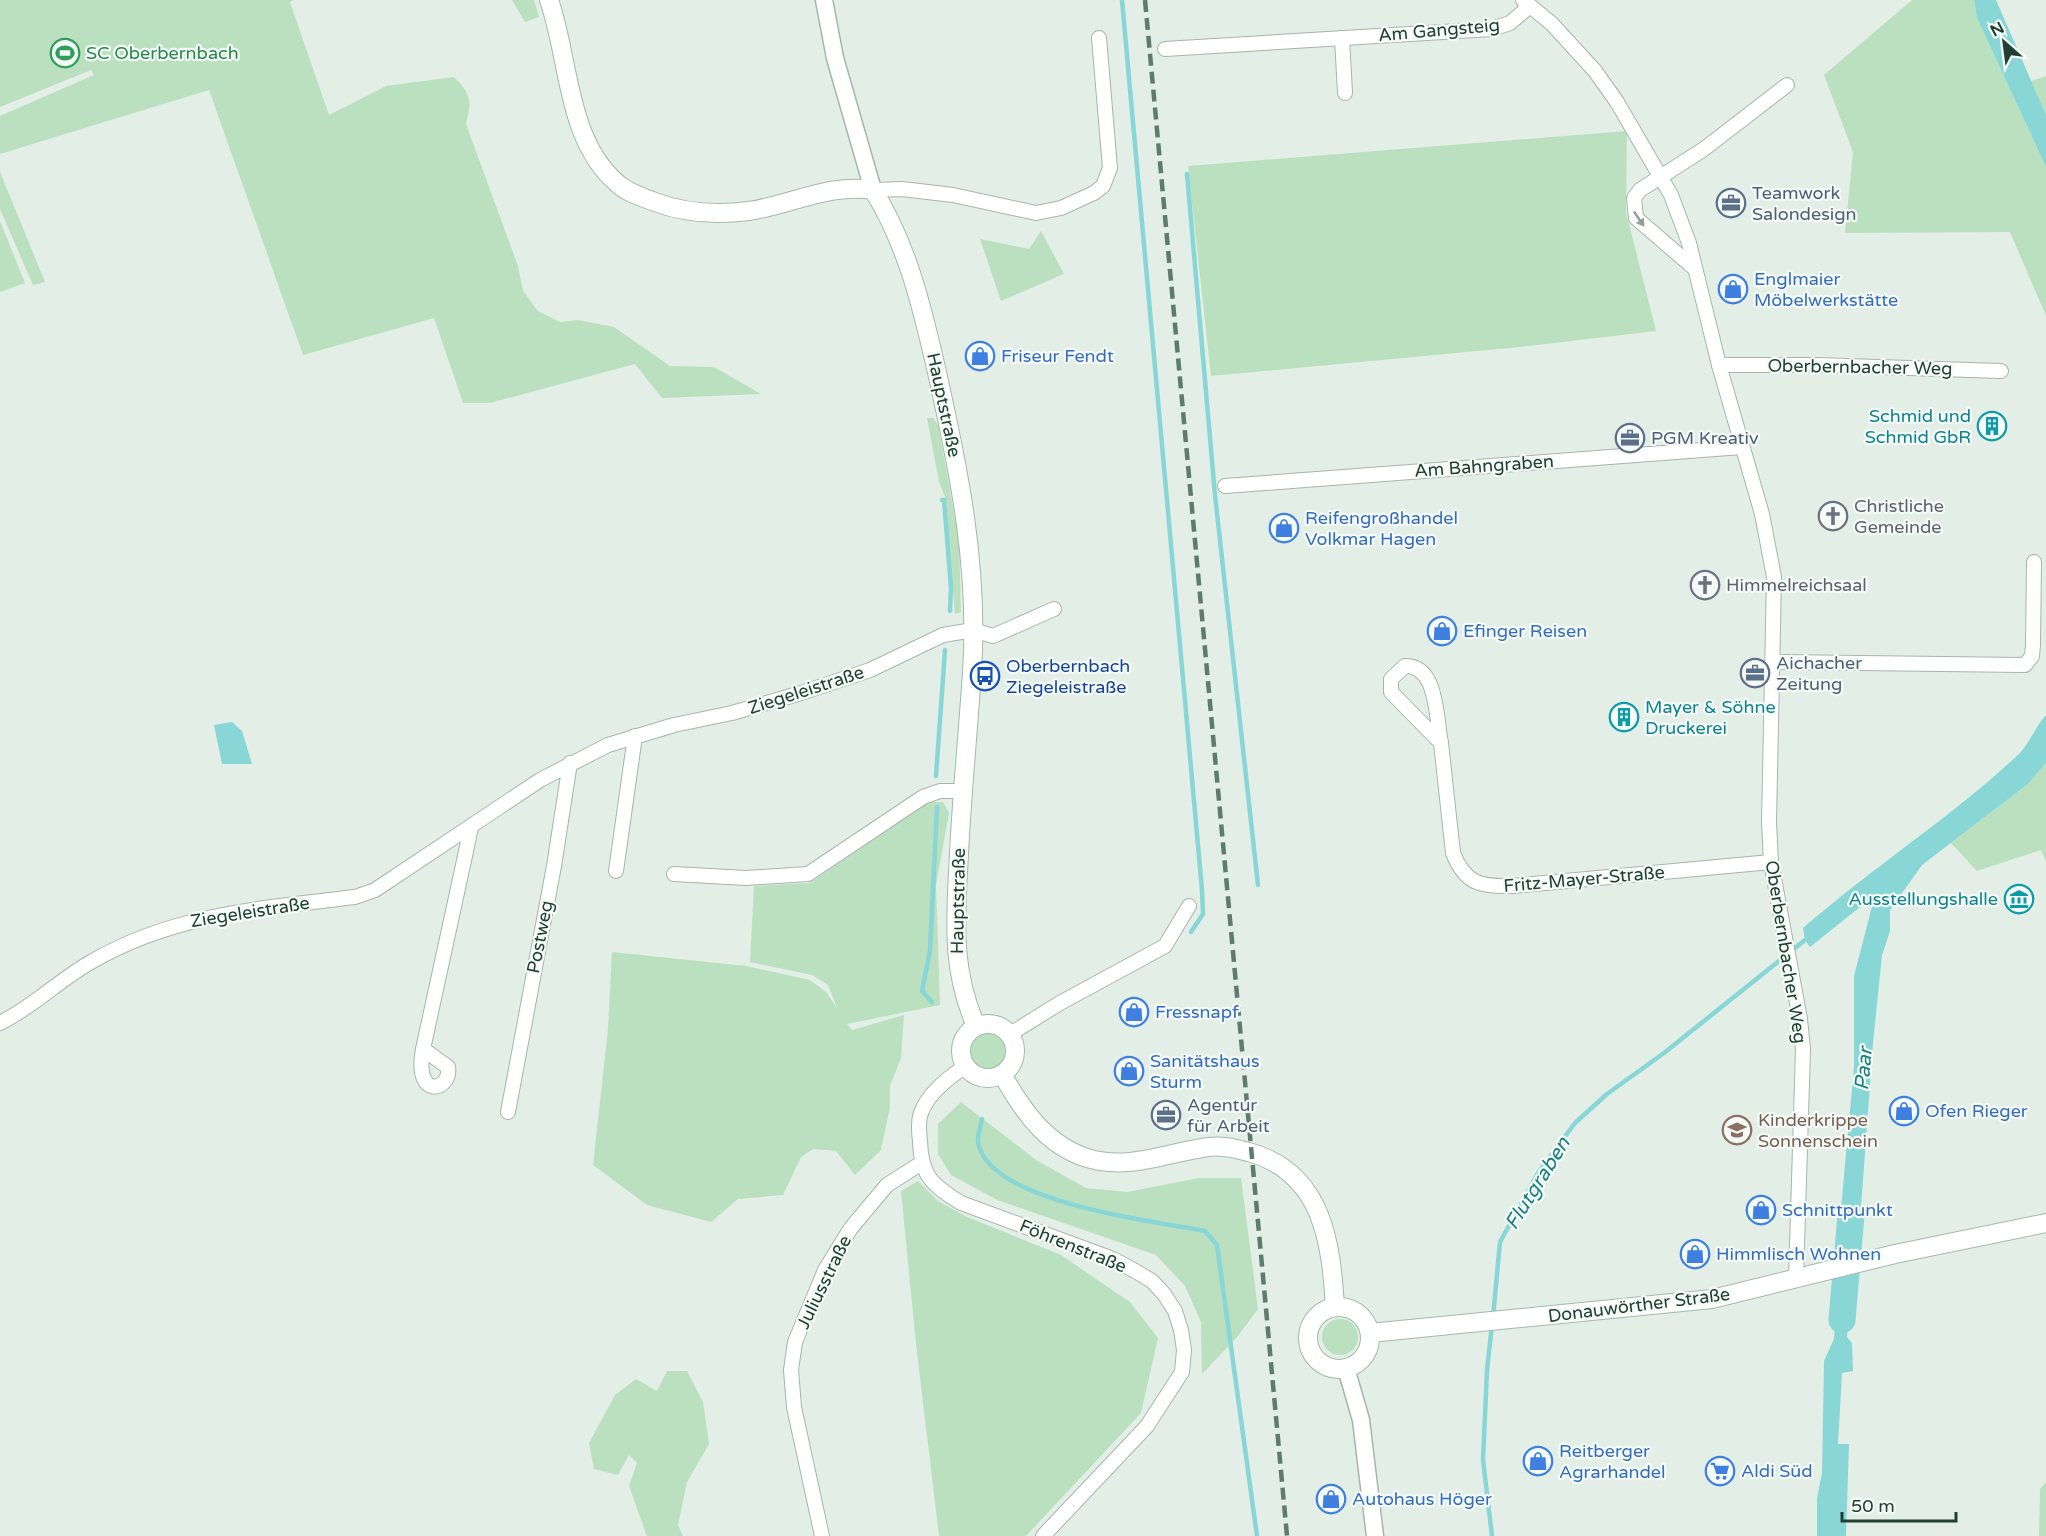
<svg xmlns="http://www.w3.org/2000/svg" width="2046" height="1536" font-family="'Varela Round',sans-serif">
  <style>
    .green { fill: #bbe0bf }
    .water { fill: #88d6d6 }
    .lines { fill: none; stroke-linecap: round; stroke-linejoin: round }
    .stream { stroke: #88d6d6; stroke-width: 4.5 }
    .river { stroke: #88d6d6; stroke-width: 27 }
    .minor-casing { stroke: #a5b6ad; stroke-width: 16 }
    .tertiary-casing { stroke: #a5b6ad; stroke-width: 19 }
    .secondary-casing { stroke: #a1baad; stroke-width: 20 }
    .minor { stroke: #fff; stroke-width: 14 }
    .tertiary { stroke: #fff; stroke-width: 16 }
    .secondary { stroke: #fff; stroke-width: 18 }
    .rail { stroke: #5c7c6e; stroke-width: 4.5; stroke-dasharray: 12 6; stroke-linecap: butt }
    .oneway { fill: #90a099 }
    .labels { text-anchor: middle; stroke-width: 4.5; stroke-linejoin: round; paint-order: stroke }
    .street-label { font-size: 18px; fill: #214033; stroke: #f4faf6 }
    .leisure-label { font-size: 18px; fill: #27864d; stroke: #f4faf6; text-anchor: start }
    .service-label { font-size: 18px; fill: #4e5e75; stroke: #f4faf6; text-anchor: start }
    .shop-label { font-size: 18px; fill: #366cbe; stroke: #f4faf6; text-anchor: start }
    .culture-label { font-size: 18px; fill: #0d838f; stroke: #f4faf6; text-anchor: end }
    .worship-label { font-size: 18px; fill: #5b616d; stroke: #f4faf6; text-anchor: start }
    .transit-label { font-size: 18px; fill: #164399; stroke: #f4faf6; text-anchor: start }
    .education-label { font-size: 18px; fill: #785e54; stroke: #f4faf6; text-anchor: start }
    .water-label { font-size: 20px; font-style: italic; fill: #177f80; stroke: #f4faf6 }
  </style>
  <rect width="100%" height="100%" fill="#e3eee7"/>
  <g class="green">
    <path d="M0,0H294L290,2L329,115L386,86L454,77C471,94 472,101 466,124L518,266L523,291L538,311L560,322L578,320L614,327L670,366L714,367L761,394L662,398L635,364L490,403H463L434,318L303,355L209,90L0,154V116L94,75L91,70L0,107Z"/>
    <polygon points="512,0 534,0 539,17 525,22"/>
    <polygon points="1912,0 1974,0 1977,18 2046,167 2046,316 2010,232 1845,233 1853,152 1824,75"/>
    <polygon points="2046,76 2046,115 2031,81"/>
    <polygon points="1627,131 1626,212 1656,331 1520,347 1211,376 1188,166"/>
    <polygon points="0,172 45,282 33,285 0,209"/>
    <polygon points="0,221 25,283 0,292"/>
    <polygon points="1041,231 1064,274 1001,301 980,239 1029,249"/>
    <polygon points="927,418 933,418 938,425 959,540 961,612 955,614 945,497 939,482"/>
    <polygon points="2046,763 2046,862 2041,850 1977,871 1951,843 2028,784"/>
    <polygon points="929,802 943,802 949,813 936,885 940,1005 847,1024 852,1030 904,1015 901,1058 890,1086 890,1107 881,1150 855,1175 836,1151 813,1149 801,1157 783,1195 738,1199 711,1222 647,1205 593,1165 608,1029 612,952 746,966 810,980 826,992 837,1008 828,985 812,975 750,962 754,886 810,883"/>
    <circle cx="988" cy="1051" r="20"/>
    <polygon points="961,1102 1036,1160 1086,1188 1127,1192 1199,1178 1241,1178 1258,1309 1238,1336 1202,1374 1201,1322 1185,1286 1156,1255 997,1200 951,1175 938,1154 938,1124"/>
    <polygon points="918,1181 938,1201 965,1216 1061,1255 1130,1302 1158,1338 1141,1413 1026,1536 939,1536 916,1344 901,1191"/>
    <circle cx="1340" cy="1337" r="18"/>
    <polygon points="667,1371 687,1371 703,1402 709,1444 687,1482 678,1525 683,1536 647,1536 629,1486 637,1463 629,1455 618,1475 594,1469 589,1443 615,1395 636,1379 657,1391"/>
    <polygon points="2046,1482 2046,1536 2039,1536 2040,1489"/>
  </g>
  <g class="water">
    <polygon points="1974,0 1996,0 2046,115 2046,167 1977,18"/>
    <path d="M2046,715V763L2028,784L1922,865L1890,910V931L1882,955L1873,1043L1858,1248L1837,1252L1854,1067V976L1875,895L1810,947L1805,940L1803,928C1873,867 1952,817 2020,753C2030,742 2036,726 2046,715Z"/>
    <polygon points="232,722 242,731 252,764 222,764 214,725"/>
    <polygon points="1852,1283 1847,1337 1852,1343 1853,1371 1842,1373 1838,1444 1849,1444 1846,1536 1817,1536 1817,1498 1822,1473 1824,1361 1834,1339 1838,1287"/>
  </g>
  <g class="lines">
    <g class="stream">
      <polyline points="1122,0 1202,890 1203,914 1191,932"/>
      <polyline points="1187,174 1215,495 1258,885"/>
      <polyline points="942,500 944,500 951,588 950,611"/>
      <polyline points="936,776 945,650"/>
      <polyline points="932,1002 922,991 930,951 937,807"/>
      <path d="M982,1119C981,1126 977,1136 978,1142C988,1203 1154,1221 1205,1231L1217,1245L1257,1536"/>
      <polyline points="1493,1317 1500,1242 1538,1173 1575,1123 1607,1094 1664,1053 1805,940"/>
      <polyline points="1492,1325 1487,1370 1483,1460 1492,1536"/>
    </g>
    <polyline class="river" points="1842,1320 1851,1215"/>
    <g class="minor-casing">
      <g id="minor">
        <polyline points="1523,0 1552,24 1595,71 1617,102 1671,195 1689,243 1719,365 1762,514 1774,577 1769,822 1771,862 1800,1019 1803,1049 1796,1279"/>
        <polyline points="1342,38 1345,93"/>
        <polyline points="1165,49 1492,29 1510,23 1530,6"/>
        <polyline points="873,190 902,189 953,195 1036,213 1061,208 1094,193 1103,186 1110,168 1099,38"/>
        <polyline points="1694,268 1636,218 1634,198 1640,190 1704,149 1787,85"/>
        <polyline points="1719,365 1817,365 2001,371"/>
        <polyline points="1225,486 1742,447"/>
        <polyline points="1774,662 2025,665 2032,656 2033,645 2034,562"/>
        <path d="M1405,666C1438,665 1436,719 1441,743L1391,692V679Z"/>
        <path d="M1441,743L1453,853C1465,884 1481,887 1512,886L1771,862"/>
        <polyline points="616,871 635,736"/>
        <polyline points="674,874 746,878 808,874 923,797 940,791 962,791"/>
        <path d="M0,1023C33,1007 59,980 91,962C173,914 263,908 355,897L375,890L540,780L608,745L674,725L732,713L801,693L870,670L943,635L973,630L993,636L1054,609"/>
        <polyline points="1010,1034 1060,1003 1165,946 1189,906"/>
        <path d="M423,1049L448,1067C452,1091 413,1101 423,1049L465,856L471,827"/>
        <path d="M966,1066C949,1077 928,1093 921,1113C918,1121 919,1133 920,1141C921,1176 932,1185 961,1203L1113,1259L1137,1272L1152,1281L1164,1294L1175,1311L1181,1330L1184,1350L1182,1372L1147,1426L1043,1536"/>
        <polyline points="508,1112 554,866 570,763"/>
        <polyline points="822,1536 794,1407 791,1370 795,1342 825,1270 851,1228 887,1185 920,1164"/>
      </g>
    </g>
    <g class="tertiary-casing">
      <g id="tertiary">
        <polyline points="824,0 835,58 873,190"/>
        <polyline points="1346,1368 1361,1420 1375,1536"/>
      </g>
    </g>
    <g class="secondary-casing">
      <g id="secondary">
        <path d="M549,0C570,60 566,140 618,184C628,193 642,197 655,202C684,213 718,215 749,211C791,205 830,183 873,190C907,244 922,307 936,368C959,470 979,568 972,672C968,733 962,793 959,853C956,916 950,967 976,1026"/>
        <circle cx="988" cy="1051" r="27"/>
        <path d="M1002,1074C1022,1110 1046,1145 1087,1158C1129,1171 1168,1152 1209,1147C1222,1145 1236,1149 1249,1152C1323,1173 1331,1242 1335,1307"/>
        <circle cx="1339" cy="1338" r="31"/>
        <polyline points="1370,1333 1712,1299 1895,1254 2046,1223"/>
      </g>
    </g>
    <use href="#minor" class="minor"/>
    <use href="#tertiary" class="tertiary"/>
    <use href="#secondary" class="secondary"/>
    <polyline class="rail" points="1145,0 1287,1536"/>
  </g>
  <defs><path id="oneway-solid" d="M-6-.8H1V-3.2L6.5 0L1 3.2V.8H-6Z" transform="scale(1.5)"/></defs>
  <use class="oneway" href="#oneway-solid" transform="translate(1639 219) rotate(56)"/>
  <defs>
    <g id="stadium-ring" transform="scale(1.5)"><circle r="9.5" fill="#f4faf6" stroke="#2e9e5b" stroke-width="1.5"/><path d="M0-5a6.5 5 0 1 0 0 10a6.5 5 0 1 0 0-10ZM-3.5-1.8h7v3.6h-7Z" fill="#2e9e5b"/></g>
    <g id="office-ring" transform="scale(1.5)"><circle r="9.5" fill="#f4faf6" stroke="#5c6f8a" stroke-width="1.5"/><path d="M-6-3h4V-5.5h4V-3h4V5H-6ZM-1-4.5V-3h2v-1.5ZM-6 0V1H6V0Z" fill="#5c6f8a"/></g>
    <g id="shop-ring" transform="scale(1.5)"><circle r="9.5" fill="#f4faf6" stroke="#3f7fe0" stroke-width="1.5"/><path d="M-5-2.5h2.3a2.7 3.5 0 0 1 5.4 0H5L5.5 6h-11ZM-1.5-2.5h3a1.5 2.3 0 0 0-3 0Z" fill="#3f7fe0"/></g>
    <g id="building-ring" transform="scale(1.5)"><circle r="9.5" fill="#f4faf6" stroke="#0f9aa8" stroke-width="1.5"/><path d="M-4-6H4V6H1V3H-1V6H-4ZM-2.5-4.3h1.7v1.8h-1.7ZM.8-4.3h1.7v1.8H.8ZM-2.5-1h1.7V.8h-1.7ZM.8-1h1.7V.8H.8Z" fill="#0f9aa8"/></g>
    <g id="church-ring" transform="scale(1.5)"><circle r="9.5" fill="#f4faf6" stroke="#6b7280" stroke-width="1.5"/><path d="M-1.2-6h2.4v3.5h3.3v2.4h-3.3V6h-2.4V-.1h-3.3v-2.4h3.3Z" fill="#6b7280"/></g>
    <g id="bus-ring" transform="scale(1.5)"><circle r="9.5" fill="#f4faf6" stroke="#1a4fb4" stroke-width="1.5"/><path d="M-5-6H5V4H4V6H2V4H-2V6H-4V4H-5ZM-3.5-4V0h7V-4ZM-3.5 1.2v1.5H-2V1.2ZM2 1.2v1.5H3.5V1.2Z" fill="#1a4fb4"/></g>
    <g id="museum-ring" transform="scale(1.5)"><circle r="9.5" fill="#f4faf6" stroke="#0f9aa8" stroke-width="1.5"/><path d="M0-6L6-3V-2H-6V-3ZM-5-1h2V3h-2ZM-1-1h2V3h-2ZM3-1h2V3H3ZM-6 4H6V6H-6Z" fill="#0f9aa8"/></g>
    <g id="school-ring" transform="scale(1.5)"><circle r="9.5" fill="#f4faf6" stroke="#8d6e63" stroke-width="1.5"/><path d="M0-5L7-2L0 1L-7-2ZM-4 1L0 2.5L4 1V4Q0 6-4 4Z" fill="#8d6e63"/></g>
    <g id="supermarket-ring" transform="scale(1.5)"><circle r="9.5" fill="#f4faf6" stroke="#3f7fe0" stroke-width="1.5"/><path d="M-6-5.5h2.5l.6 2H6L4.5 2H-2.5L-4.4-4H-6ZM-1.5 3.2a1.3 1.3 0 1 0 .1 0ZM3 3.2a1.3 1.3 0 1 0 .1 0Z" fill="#3f7fe0"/></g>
  </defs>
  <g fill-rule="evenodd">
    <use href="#stadium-ring" x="65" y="53"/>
    <use href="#office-ring" x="1731" y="203"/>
    <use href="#shop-ring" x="1733" y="289"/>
    <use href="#shop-ring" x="980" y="356"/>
    <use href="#building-ring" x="1992" y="426"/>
    <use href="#office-ring" x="1630" y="438"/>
    <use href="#church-ring" x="1833" y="516"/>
    <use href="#shop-ring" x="1284" y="528"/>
    <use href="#church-ring" x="1705" y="585"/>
    <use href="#shop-ring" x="1442" y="631"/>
    <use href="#office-ring" x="1755" y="673"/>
    <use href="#bus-ring" x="985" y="676"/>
    <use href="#building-ring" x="1624" y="717"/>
    <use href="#museum-ring" x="2019" y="899"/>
    <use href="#shop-ring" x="1134" y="1012"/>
    <use href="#shop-ring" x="1129" y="1071"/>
    <use href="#shop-ring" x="1904" y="1111"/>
    <use href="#office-ring" x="1166" y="1115"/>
    <use href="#school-ring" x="1737" y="1130"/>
    <use href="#shop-ring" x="1761" y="1210"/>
    <use href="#shop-ring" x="1695" y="1254"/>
    <use href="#shop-ring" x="1538" y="1461"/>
    <use href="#supermarket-ring" x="1720" y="1471"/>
    <use href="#shop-ring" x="1331" y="1499"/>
  </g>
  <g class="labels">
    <g class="street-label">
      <text transform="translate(1439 30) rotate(-5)" y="6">Am Gangsteig</text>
      <text transform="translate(1860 367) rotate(1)" y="6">Oberbernbacher Weg</text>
      <text transform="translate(944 405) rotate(78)" y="6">Hauptstraße</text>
      <text transform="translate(1484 466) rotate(-4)" y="6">Am Bahngraben</text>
      <text transform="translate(806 690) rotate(-18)" y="6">Ziegeleistraße</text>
      <text transform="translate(1584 879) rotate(-5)" y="6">Fritz-Mayer-Straße</text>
      <text transform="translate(958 901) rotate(-89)" y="6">Hauptstraße</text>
      <text transform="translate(250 912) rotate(-9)" y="6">Ziegeleistraße</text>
      <text transform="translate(540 937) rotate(-79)" y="6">Postweg</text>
      <text transform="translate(1786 952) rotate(81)" y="6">Oberbernbacher Weg</text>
      <text transform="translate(1073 1246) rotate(22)" y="6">Föhrenstraße</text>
      <text transform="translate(824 1282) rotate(-64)" y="6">Juliusstraße</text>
      <text transform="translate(1639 1305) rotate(-7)" y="6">Donauwörther Straße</text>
    </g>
    <g class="leisure-label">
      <text x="86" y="59">SC Oberbernbach</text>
    </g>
    <g class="service-label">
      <text x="1752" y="199">Teamwork<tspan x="1752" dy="21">Salondesign</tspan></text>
      <text x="1651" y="444">PGM Kreativ</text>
      <text x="1776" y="669">Aichacher<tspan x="1776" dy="21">Zeitung</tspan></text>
      <text x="1187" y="1111">Agentur<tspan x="1187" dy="21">für Arbeit</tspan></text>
    </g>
    <g class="shop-label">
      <text x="1754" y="285">Englmaier<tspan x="1754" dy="21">Möbelwerkstätte</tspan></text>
      <text x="1001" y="362">Friseur Fendt</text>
      <text x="1305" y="524">Reifengroßhandel<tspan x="1305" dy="21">Volkmar Hagen</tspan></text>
      <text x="1463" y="637">Efinger Reisen</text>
      <text x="1155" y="1018">Fressnapf</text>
      <text x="1150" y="1067">Sanitätshaus<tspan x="1150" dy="21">Sturm</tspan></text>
      <text x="1925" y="1117">Ofen Rieger</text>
      <text x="1782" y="1216">Schnittpunkt</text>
      <text x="1716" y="1260">Himmlisch Wohnen</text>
      <text x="1559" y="1457">Reitberger<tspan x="1559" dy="21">Agrarhandel</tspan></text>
      <text x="1741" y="1477">Aldi Süd</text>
      <text x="1352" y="1505">Autohaus Höger</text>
    </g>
    <g class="culture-label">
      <text x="1971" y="422">Schmid und<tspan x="1971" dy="21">Schmid GbR</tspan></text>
      <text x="1645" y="713" text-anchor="start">Mayer &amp; Söhne<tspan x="1645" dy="21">Druckerei</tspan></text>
      <text x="1998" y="905">Ausstellungshalle</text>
    </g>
    <g class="worship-label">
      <text x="1854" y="512">Christliche<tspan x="1854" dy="21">Gemeinde</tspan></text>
      <text x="1726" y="591">Himmelreichsaal</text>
    </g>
    <g class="transit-label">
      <text x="1006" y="672">Oberbernbach<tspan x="1006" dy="21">Ziegeleistraße</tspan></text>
    </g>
    <g class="education-label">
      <text x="1758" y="1126">Kinderkrippe<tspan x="1758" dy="21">Sonnenschein</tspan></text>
    </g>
    <g class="water-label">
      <text transform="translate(1863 1069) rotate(-85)" y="7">Paar</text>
      <text transform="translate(1537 1183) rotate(-58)" y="7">Flutgraben</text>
    </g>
  </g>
  <g transform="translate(2004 42) rotate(332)" stroke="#f4faf6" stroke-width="4.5" paint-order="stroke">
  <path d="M0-4.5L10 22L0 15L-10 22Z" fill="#214033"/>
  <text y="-9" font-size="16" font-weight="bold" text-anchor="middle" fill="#214033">N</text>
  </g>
  <path d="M1842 1512v9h114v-9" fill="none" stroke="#214033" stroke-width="3"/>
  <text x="1851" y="1512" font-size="18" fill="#214033" stroke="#f4faf6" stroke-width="4.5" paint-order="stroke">50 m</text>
</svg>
